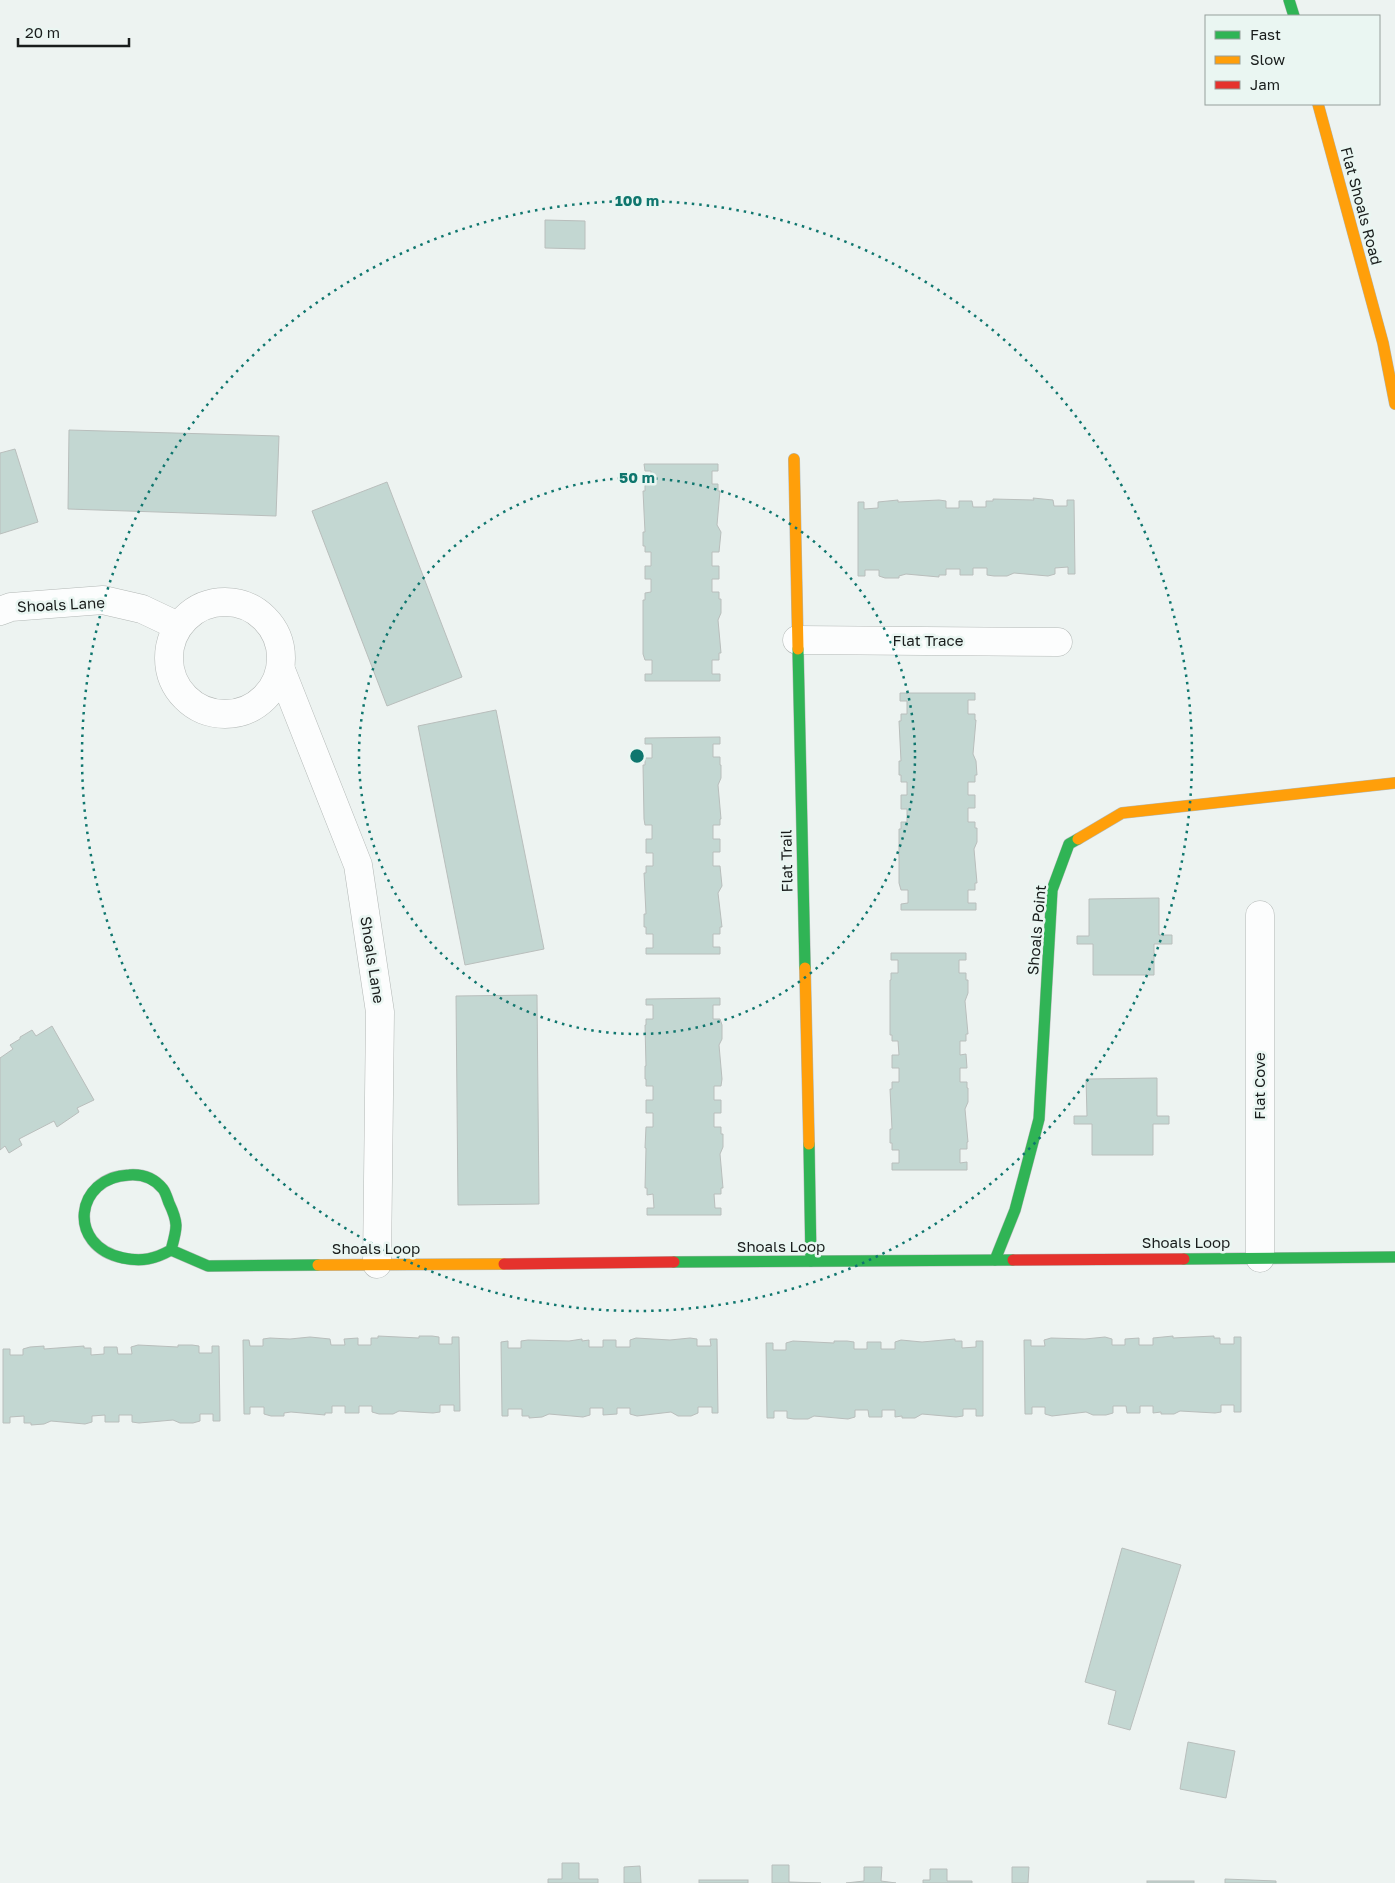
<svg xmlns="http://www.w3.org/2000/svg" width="1395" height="1883" font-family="'Golos Text',sans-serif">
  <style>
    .building { fill: #c3d7d2; stroke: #b9bebc }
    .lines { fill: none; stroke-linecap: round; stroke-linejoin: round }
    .street-casing { stroke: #b3b8b6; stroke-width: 29 }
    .fast-casing { stroke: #b3b8b6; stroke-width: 12 }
    .slow-casing { stroke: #b3b8b6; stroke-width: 12 }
    .jam-casing { stroke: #b3b8b6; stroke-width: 12 }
    .street { stroke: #fcfdfd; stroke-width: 28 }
    .fast { stroke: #30b455; stroke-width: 11 }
    .slow { stroke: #ff9f0a; stroke-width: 11 }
    .jam { stroke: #e5322d; stroke-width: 11 }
    .ring { fill: none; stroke: #0f766e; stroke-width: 2.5; stroke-dasharray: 2.5 5 }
    .labels { text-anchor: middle; stroke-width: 5; stroke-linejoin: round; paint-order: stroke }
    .street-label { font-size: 15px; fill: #191d1c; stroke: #eaf6f2 }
    .centre { fill: #0f766e; stroke: #eaf6f2; stroke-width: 2.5 }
    .ring-label { font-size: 15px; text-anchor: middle; font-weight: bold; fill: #0f766e; stroke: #eaf6f2; stroke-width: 5; stroke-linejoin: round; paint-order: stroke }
  </style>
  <rect width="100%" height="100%" fill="#edf3f1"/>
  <g class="building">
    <polygon points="545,220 585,221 585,249 545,248"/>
    <polygon points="69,430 279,436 276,516 68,509"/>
    <polygon points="15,449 38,522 0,534 0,453"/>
    <polygon points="644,464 718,464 718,471 712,471 712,484 718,484 718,491 720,491 717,525 721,532 719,552 712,552 712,566 719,566 719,579 712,579 712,592 719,592 719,599 721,599 721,613 718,620 721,653 719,653 719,660 712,660 712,674 720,674 720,681 645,681 645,674 652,674 652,660 645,660 643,654 643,600 645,600 645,593 651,592 651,579 645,579 645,566 651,566 651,552 645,552 645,546 643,546 643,532 645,532 643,491 645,491 645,484 651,484 651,471 645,471"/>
    <polygon points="387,482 462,677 387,706 312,511"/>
    <polygon points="1033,498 1053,500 1054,506 1067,506 1067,500 1074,500 1075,574 1068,574 1068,567 1055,568 1055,574 1048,576 1014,573 1007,576 994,576 987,575 987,568 973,568 973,575 960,575 960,569 946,569 946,575 939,575 939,577 906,574 899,576 899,578 885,578 879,576 879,570 865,570 865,576 858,576 858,502 864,502 864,509 878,508 878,502 898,500 898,502 939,500 946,501 946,508 959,508 959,501 972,501 973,507 986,507 986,501 993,501 993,499 1034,500"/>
    <polygon points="900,693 975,693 975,700 968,700 968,714 975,714 975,720 976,720 973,754 976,761 977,775 975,775 975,782 968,782 968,795 975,795 975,808 968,808 968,822 975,822 975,828 977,828 977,842 974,849 977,883 975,883 975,890 968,890 968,903 976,903 976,910 901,910 901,904 908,903 908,890 901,890 899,883 899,829 901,829 901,822 907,822 907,809 901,809 901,795 907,795 907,782 901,782 901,775 899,775 899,761 901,761 899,721 901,721 901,714 907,714 907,701 900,701"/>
    <polygon points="496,710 544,949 465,965 418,726"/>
    <polygon points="720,737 720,744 713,744 713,757 720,757 720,765 721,765 721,778 718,785 721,819 720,819 720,825 713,825 713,839 720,839 720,852 713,852 713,866 720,866 722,886 718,893 722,927 720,927 720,934 713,934 713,947 720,947 720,954 646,954 646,948 653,948 653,934 646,934 646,927 644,927 644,914 646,914 644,873 646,873 646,866 653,866 653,853 646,853 646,839 652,839 652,825 645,825 644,819 643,765 645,765 645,758 652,758 652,744 645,744 645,738"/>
    <polygon points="1159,898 1159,935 1172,935 1172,944 1154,944 1154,975 1093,975 1093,944 1077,944 1077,936 1089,936 1089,899"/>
    <polygon points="891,953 966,953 966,960 959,960 959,973 966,973 966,980 968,980 968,993 965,1001 968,1034 966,1034 966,1041 960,1041 960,1055 966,1054 967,1068 960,1068 960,1082 967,1082 967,1088 968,1088 968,1102 965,1109 968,1142 967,1142 967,1149 960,1149 960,1163 967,1162 967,1170 892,1170 892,1163 899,1163 899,1150 892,1150 892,1143 890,1143 890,1129 892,1129 890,1089 892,1089 892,1082 899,1082 899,1068 892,1068 892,1055 899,1055 898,1041 892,1041 892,1035 890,1035 890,980 891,980 891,973 898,973 898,960 891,960"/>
    <polygon points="537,995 539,1204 458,1205 456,996"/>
    <polygon points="720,998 720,1005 713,1005 713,1019 720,1019 722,1025 722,1039 719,1045 722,1079 721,1086 714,1086 714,1100 721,1100 721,1113 714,1113 714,1127 721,1127 721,1134 723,1134 723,1147 720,1154 723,1188 721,1188 721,1194 714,1194 715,1208 721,1208 721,1215 647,1215 647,1208 654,1208 653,1194 647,1195 647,1188 645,1188 646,1148 645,1148 646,1127 653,1127 653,1113 646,1113 646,1100 653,1100 653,1086 646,1086 646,1079 645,1079 645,1066 646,1066 645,1025 646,1025 646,1019 653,1019 653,1005 646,1005 646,999"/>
    <polygon points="52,1026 94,1100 77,1108 79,1112 57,1127 54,1121 19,1139 22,1145 9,1153 5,1146 0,1150 0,1058 13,1049 10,1045 20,1039 20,1037 32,1030 36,1036"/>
    <polygon points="1157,1078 1157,1116 1169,1116 1169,1124 1153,1124 1153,1155 1092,1155 1092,1124 1074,1124 1074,1116 1087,1116 1086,1079"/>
    <polygon points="378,1336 419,1338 419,1336 432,1336 439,1337 439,1344 452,1344 452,1337 459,1337 460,1411 454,1411 454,1405 440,1405 440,1412 433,1413 399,1411 393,1414 379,1414 372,1412 372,1406 359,1406 359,1413 345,1413 345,1406 332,1406 332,1413 325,1413 325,1415 291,1412 284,1413 284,1416 271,1416 264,1414 264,1407 250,1407 250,1414 244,1414 243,1340 249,1340 250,1346 263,1346 263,1339 270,1338 290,1339 310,1337 330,1339 331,1345 345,1345 344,1339 358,1338 358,1345 371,1345 371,1338 378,1338"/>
    <polygon points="1173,1336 1173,1338 1214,1336 1214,1338 1220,1338 1220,1344 1234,1344 1234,1337 1241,1337 1241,1412 1234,1412 1234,1405 1221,1405 1221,1412 1215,1413 1180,1411 1174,1414 1161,1414 1161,1412 1153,1413 1153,1406 1140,1406 1140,1413 1127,1413 1126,1406 1113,1406 1113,1413 1106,1415 1093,1415 1086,1412 1052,1416 1045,1414 1045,1407 1032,1407 1032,1414 1025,1414 1024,1340 1031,1340 1031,1346 1045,1346 1044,1340 1051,1338 1085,1339 1105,1337 1112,1339 1112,1345 1125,1345 1125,1339 1139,1338 1139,1345 1153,1345 1153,1338"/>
    <polygon points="636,1338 670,1340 690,1338 697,1339 697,1346 711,1346 710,1339 717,1339 718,1413 712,1413 712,1407 698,1407 698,1413 691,1416 678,1416 671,1412 637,1416 630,1414 630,1408 617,1408 617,1414 603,1415 603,1408 590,1408 590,1415 583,1417 549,1414 542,1417 529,1418 529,1416 522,1416 522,1409 508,1409 508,1416 502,1416 501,1342 508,1341 508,1348 521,1348 521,1341 528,1340 569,1341 582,1339 582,1341 589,1340 589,1347 603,1347 603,1340 616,1340 616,1347 630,1347 630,1340"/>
    <polygon points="955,1339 955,1341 962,1341 962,1348 976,1347 976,1341 983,1341 983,1416 976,1416 976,1409 963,1409 963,1416 956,1417 922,1414 915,1418 902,1418 902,1416 895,1417 895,1410 882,1410 882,1417 869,1417 868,1410 855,1410 855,1417 848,1419 814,1416 808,1419 794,1419 787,1418 787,1411 774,1411 774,1418 767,1418 766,1343 773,1343 773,1350 786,1350 786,1343 793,1341 834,1343 834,1341 847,1341 854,1342 854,1349 867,1349 867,1342 881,1342 881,1349 895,1349 895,1342 901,1340 922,1342"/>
    <polygon points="138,1345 178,1347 178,1345 192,1345 199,1346 199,1353 212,1353 212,1346 219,1346 220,1421 213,1421 213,1414 200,1414 200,1421 193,1423 180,1423 173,1420 139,1423 132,1422 132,1415 119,1415 119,1422 105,1422 105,1415 92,1416 92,1422 85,1424 51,1421 44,1424 31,1425 31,1423 24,1423 24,1416 10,1417 10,1423 3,1423 3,1349 10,1349 10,1355 23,1355 23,1349 30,1347 44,1346 44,1349 84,1346 84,1348 91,1348 91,1355 104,1354 104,1347 117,1347 118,1354 132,1354 131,1347"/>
    <polygon points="1122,1548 1181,1565 1130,1730 1108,1724 1116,1691 1085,1682"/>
    <polygon points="1188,1742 1235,1751 1226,1798 1180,1789"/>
    <polygon points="562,1863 579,1863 579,1879 598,1879 598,1883 548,1883 548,1879 562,1879"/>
    <polygon points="772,1865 789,1865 789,1882 821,1883 772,1883"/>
    <polygon points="640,1866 641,1883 624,1883 624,1867"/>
    <polygon points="864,1867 882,1867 881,1881 896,1883 846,1883 864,1881"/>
    <polygon points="1012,1867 1029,1867 1028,1883 1012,1883"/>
    <polygon points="930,1869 947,1869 947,1881 972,1881 972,1883 923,1883 923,1880 930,1880"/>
    <polygon points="1225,1879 1276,1881 1276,1883 1225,1883"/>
    <rect x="699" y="1880" width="49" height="3"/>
    <rect x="1147" y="1881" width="47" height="2"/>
  </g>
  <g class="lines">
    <g class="street-casing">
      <g id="street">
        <circle cx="225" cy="658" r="56"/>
        <polyline points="0,611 11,607 103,600 142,609 178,626"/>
        <polyline points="797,640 1058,642"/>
        <polyline points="281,670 358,865 380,1012 377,1264"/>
        <polyline points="1260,915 1260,1258"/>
      </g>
    </g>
    <g class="fast-casing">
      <g id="fast">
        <polyline points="1289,0 1294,16"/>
        <polyline points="798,649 805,968"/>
        <polyline points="809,1144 811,1261"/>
        <path d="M171,1250C155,1259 142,1262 123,1258C66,1246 75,1177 129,1175C142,1174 154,1178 163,1189C166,1193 167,1198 169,1203C179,1224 177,1228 171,1250L208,1266L318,1265"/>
        <polyline points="1184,1259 1395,1257"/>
        <polyline points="995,1260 1015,1210 1039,1119 1052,890 1069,844 1078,839"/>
        <polyline points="674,1262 1013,1260"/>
      </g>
    </g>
    <g class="slow-casing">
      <g id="slow">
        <polyline points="1318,104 1383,343 1395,404"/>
        <polyline points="794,459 798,649"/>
        <polyline points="1078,839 1122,813 1395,783"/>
        <polyline points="805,968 809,1144"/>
        <polyline points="318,1265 504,1264"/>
      </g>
    </g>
    <g class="jam-casing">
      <g id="jam">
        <polyline points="1013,1260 1184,1259"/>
        <polyline points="504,1264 674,1262"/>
      </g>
    </g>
    <use href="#street" class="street"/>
    <use href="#fast" class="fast"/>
    <use href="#slow" class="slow"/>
    <use href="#jam" class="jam"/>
  </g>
  <g class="ring">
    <circle cx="637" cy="756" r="278"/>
    <circle cx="637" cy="756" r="555"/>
  </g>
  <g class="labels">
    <g class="street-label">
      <text transform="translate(1361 206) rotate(75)" y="5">Flat Shoals Road</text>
      <text transform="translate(61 605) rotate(-3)" y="5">Shoals Lane</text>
      <text x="928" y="646">Flat Trace</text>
      <text transform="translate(787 861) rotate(-91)" y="5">Flat Trail</text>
      <text transform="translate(1037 930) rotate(-85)" y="5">Shoals Point</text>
      <text transform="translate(372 960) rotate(81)" y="5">Shoals Lane</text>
      <text transform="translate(1260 1086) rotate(-90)" y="5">Flat Cove</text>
      <text x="1186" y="1248">Shoals Loop</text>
      <text x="781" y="1252">Shoals Loop</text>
      <text x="376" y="1254">Shoals Loop</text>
    </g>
  </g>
  <circle cx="637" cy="756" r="8" class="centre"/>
  <g class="ring-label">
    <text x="637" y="206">100 m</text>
    <text x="637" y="483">50 m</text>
  </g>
  <rect x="1205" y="15" width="175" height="90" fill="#eaf6f2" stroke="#969f9c"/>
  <rect x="1215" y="31" width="25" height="8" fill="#30b455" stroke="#969f9c"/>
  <text x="1250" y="40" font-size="15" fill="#191d1c">Fast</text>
  <rect x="1215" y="56" width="25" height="8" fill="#ff9f0a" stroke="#969f9c"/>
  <text x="1250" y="65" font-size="15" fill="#191d1c">Slow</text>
  <rect x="1215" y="81" width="25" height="8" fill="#e5322d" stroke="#969f9c"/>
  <text x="1250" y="90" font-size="15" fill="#191d1c">Jam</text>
  <path d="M18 38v8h111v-8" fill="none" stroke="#191d1c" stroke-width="2.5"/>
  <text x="25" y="38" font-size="15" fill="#191d1c" stroke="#eaf6f2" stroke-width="4" paint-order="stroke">20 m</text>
</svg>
